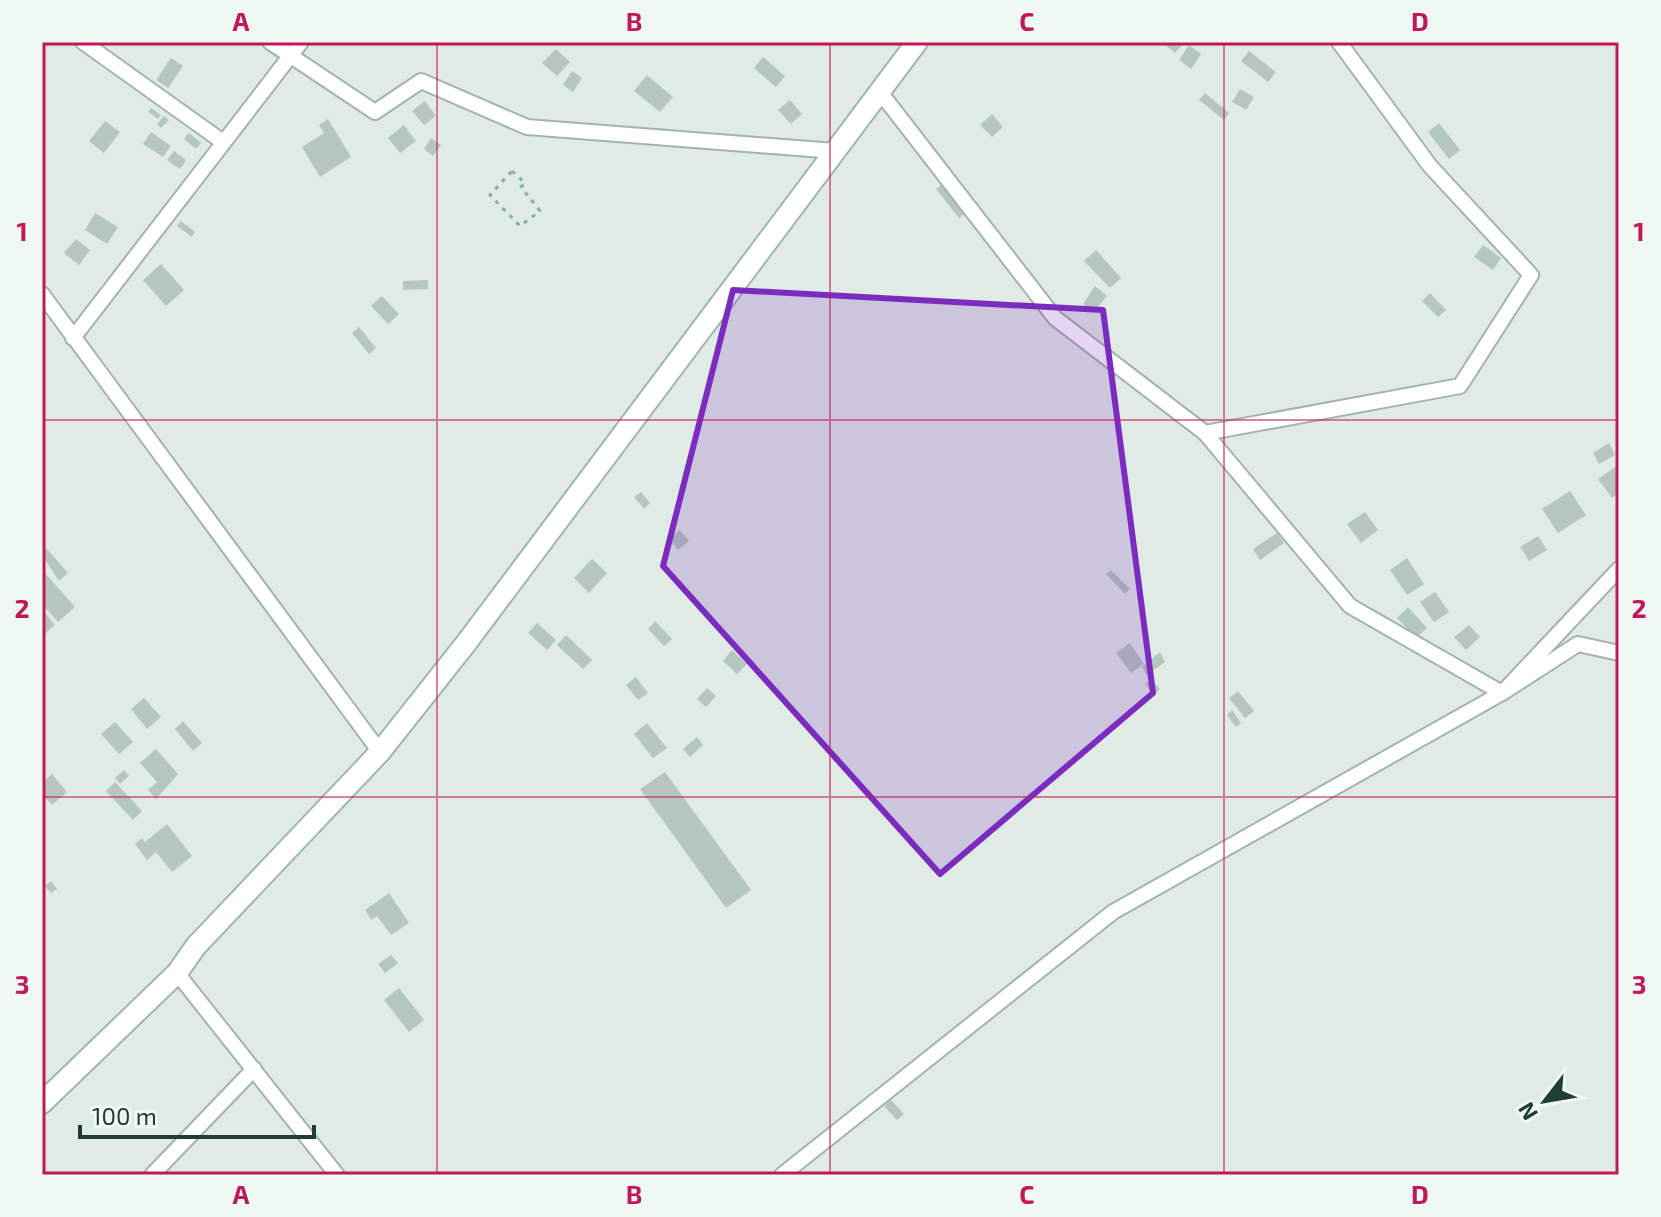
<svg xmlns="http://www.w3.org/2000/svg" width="1661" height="1217" font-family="'Exo 2',sans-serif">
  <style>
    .building { fill: #b5c6bf }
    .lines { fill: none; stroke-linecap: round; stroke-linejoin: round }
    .street-casing { stroke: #a3b3ad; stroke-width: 18 }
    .secondary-casing { stroke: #9eb7ae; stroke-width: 24 }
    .path { stroke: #80b09f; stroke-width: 3; stroke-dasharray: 4 6; stroke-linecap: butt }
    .street { stroke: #fff; stroke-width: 14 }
    .secondary { stroke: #fff; stroke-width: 20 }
    .marked { fill: #7b2cbf; fill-opacity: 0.2; stroke: #7b2cbf; stroke-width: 6; stroke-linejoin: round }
    .grid { fill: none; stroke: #c2185b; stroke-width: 2; stroke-opacity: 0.55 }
    .neatline { fill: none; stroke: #c2185b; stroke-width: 3 }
    .grid-label { font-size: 26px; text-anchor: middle; font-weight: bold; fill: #c2185b }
  </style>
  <rect width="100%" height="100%" fill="#e0ebe6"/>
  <g class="building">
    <polygon points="1162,42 1179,42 1182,45 1175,53"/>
    <polygon points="1189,45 1201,54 1191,69 1179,60"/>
    <polygon points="556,49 570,62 557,76 542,63"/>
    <polygon points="1249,51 1276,72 1268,82 1241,61"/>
    <polygon points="763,57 785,76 776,87 754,68"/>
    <polygon points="171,58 183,66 168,88 156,80"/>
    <polygon points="572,71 582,78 573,92 563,85"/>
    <polygon points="647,75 673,97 660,112 634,91"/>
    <polygon points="1240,89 1254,97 1246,110 1232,102"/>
    <polygon points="1205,93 1229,113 1224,120 1199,100"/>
    <polygon points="790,100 802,114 791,124 778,110"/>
    <polygon points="425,101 436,116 424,125 412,111"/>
    <polygon points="151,108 161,115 158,119 148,112"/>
    <polygon points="992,114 1003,127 992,137 980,125"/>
    <polygon points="164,116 169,120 161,128 157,124"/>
    <polygon points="328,119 351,157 320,177 302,147 324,133 319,125"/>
    <polygon points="105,121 120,132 104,153 89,141"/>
    <polygon points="1439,123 1460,150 1449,159 1428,132"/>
    <polygon points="404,125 416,141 400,153 388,138"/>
    <polygon points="151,132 171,146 163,157 143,144"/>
    <polygon points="189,133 201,143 196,149 184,139"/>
    <polygon points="431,138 441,145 433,156 424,149"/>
    <polygon points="174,151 186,160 180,169 167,160"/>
    <polygon points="945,182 968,211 959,218 936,189"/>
    <polygon points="95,213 118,227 107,244 85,230"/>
    <polygon points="181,221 195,232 192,237 177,226"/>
    <polygon points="76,239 90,250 79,265 64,253"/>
    <polygon points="1483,245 1501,258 1493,270 1474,257"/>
    <polygon points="1096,250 1121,278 1110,288 1084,261"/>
    <polygon points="161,264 184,290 166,306 143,280"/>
    <polygon points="428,280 428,289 403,290 403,281"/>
    <polygon points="1095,286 1107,296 1093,313 1083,304"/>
    <polygon points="1430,293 1446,310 1438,317 1422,301"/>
    <polygon points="382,296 399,314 388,324 371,306"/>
    <polygon points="359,327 376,348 369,354 352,333"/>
    <polygon points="1609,443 1615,455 1599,464 1593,453"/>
    <polygon points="1618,465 1619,493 1612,498 1598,479"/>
    <polygon points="1570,491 1586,515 1558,533 1542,509"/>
    <polygon points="641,492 650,503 644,509 634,497"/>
    <polygon points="1365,512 1378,530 1361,543 1347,524"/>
    <polygon points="680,530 689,541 678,550 669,539"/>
    <polygon points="1277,533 1284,543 1260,560 1253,549"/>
    <polygon points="1538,536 1547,550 1529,561 1520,547"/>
    <polygon points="46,548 68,573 59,581 42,555"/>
    <polygon points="1407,558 1424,584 1407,595 1390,570"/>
    <polygon points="592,559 607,573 589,593 574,578"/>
    <polygon points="1111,570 1130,589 1125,594 1106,574"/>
    <polygon points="45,573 75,607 58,622 42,604"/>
    <polygon points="1435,592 1449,612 1434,622 1420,602"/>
    <polygon points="1408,607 1427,628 1416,638 1397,618"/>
    <polygon points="42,609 55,625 42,636"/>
    <polygon points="655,621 672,639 664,646 648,629"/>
    <polygon points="537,623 556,640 547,650 528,633"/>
    <polygon points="1469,625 1480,637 1466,650 1454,637"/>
    <polygon points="566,635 592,660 583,669 557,645"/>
    <polygon points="1130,643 1144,664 1131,673 1116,653"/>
    <polygon points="732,650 747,664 737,674 723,661"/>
    <polygon points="1160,652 1165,662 1147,675 1142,667"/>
    <polygon points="636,677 648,693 638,700 626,685"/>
    <polygon points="1151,679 1160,689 1154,695 1145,684"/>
    <polygon points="707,688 716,696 706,707 697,699"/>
    <polygon points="1238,691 1254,711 1245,718 1229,698"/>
    <polygon points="144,698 161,717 147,729 131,709"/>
    <polygon points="1232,710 1241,723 1236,727 1227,715"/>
    <polygon points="183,721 202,743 193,751 175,729"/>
    <polygon points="115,722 133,742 119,754 101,734"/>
    <polygon points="647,723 667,748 653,758 634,734"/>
    <polygon points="697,737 703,745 690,757 683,749"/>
    <polygon points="156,749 178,774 156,799 148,790 157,782 140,763"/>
    <polygon points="124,770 129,776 120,784 115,778"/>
    <polygon points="665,772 751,890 726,908 640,789"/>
    <polygon points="52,774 67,792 52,805 42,794 42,783"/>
    <polygon points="115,782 142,811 133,820 106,791"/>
    <polygon points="167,824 192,856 172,872 156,852 147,860 135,844 142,838 145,842"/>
    <polygon points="51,881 57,889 51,893 45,886"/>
    <polygon points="389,893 409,923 391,935 377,916 371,920 365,910"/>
    <polygon points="391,955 398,963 385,973 378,964"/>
    <polygon points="399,988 424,1020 409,1032 384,1000"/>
    <polygon points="891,1100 904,1114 897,1120 884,1106"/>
  </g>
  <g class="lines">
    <g class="street-casing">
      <g id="street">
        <polyline points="83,42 223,142"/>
        <polyline points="270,42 375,112 421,81 527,127 835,151"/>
        <polyline points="880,92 1055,318 1205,433 1460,386 1531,275 1430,166 1339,42"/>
        <polyline points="42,294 380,752"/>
        <polyline points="73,338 301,42"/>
        <polyline points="1205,433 1350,606 1502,693 1619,569"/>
        <polyline points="177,973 337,1175"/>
        <polyline points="152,1175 254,1069"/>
        <polyline points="782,1175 1113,912 1502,693 1578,644 1619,653"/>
      </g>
    </g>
    <g class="secondary-casing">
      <polyline id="secondary" points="42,1103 177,973 196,946 380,752 467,642 917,42"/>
    </g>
    <polygon class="path" points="512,171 525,183 521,187 540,211 520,226 490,195"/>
    <use href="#street" class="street"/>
    <use href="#secondary" class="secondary"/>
  </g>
  <path class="marked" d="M733,290L1103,310L1153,693L940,874L663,566Z"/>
  <path class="grid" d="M437,42V1175M830,42V1175M1224,42V1175M42,420H1619M42,797H1619"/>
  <rect width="1661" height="1217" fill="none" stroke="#f0f8f4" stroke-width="88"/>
  <g transform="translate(1545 1101) rotate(239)" stroke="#f0f8f4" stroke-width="6" paint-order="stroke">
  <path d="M0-6L14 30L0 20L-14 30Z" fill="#203c34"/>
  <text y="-12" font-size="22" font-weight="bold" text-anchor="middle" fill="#203c34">N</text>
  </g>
  <path d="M80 1125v12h234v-12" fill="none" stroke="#203c34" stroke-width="4"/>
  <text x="92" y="1125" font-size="24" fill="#203c34" stroke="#f0f8f4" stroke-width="6" paint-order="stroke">100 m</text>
  <rect x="44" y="44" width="1573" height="1129" class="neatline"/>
  <g class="grid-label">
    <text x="241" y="31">A</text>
    <text x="634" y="31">B</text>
    <text x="1027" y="31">C</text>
    <text x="1420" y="31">D</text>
    <text x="22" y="241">1</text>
    <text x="1639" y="241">1</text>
    <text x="22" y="618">2</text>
    <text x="1639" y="618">2</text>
    <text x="22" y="994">3</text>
    <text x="1639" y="994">3</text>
    <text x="241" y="1204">A</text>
    <text x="634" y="1204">B</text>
    <text x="1027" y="1204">C</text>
    <text x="1420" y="1204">D</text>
  </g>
</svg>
